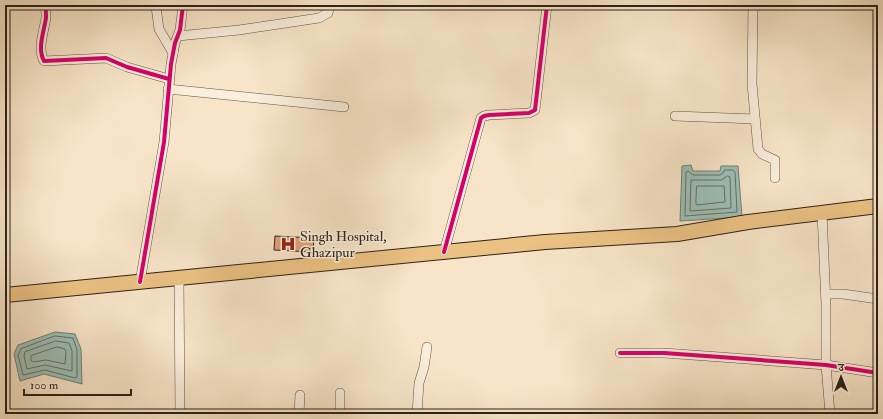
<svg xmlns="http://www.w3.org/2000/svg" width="883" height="419" font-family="'IM FELL Double Pica','Noto Serif Devanagari',serif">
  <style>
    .water { fill: #9dbfb6; stroke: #708077 }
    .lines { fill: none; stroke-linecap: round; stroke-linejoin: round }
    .shore { stroke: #647067; stroke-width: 1 }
    .building { fill: #e5a178; stroke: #2c2218 }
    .minor-casing { stroke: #5f5344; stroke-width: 10 }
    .highway-casing { stroke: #2c2218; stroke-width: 16 }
    .minor { stroke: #faeedc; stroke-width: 9 }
    .highway { stroke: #ecc284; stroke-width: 14 }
    .cycleway-casing { stroke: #faeedc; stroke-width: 6 }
    .cycleway { stroke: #d6006c; stroke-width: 4 }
    .labels { text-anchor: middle; stroke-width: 3; stroke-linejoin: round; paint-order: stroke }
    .poi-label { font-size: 14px; fill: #2c2218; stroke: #faeedc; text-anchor: start }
  </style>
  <rect width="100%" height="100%" fill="#f8e5c9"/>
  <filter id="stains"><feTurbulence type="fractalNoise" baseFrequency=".005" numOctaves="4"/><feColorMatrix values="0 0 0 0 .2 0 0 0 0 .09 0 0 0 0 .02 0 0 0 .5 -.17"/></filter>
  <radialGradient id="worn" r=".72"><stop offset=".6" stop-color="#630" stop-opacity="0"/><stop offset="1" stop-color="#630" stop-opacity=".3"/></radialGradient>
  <g class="water">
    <polygon points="691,165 693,171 720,171 721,166 738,166 742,217 680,221 682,166"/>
    <polygon points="55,332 75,334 81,349 82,384 44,374 20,381 14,354 18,345"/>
  </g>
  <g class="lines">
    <g class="shore">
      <polygon points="725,170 733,170 735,172 737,212 685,216 686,172 688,171 693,175 720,175 723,173"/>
      <polygon points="728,176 730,177 731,208 690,211 691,180 721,180"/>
      <polygon points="697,186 724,186 725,202 697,205 696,203"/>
      <polygon points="55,336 73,338 77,350 77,377 75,378 45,370 23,375 18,355 21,349"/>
      <polygon points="56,341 69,343 72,351 72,371 45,365 27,369 24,356 25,352"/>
      <polygon points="57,347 65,349 66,352 65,364 46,360 33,362 31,361 31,356"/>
    </g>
  </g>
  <polygon class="building" points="275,236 314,238 313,252 274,250"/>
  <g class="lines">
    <g class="minor-casing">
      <g id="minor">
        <path d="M45,5C46,9 46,14 46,18C44,31 37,49 44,61L106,58L127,67L169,79"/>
        <polyline points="105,5 116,5"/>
        <polyline points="155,5 156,7 159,29 173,53"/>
        <polyline points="753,5 752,84 758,149 762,154 775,160 775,178"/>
        <polyline points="178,36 239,30 319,18 328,13 330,5"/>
        <polyline points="168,89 344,107"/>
        <polyline points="675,116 755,119"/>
        <polyline points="822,213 826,304 826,365 830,414"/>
        <polyline points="444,252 481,118 484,116 489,115 529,113 535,110 547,5"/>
        <polyline points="179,278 180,414"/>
        <polyline points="140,282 164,142 171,64 175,43 180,30 183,5"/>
        <polyline points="826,294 843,294 878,299"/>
        <polyline points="620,353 664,353 720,357 826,365 878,373"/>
        <polyline points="299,414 300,395"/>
        <polyline points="340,414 340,393"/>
        <polyline points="417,414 419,383 424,367 427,347"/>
      </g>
    </g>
    <g class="highway-casing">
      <polyline id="highway" points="5,295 545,242 677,234 748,222 878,206"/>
    </g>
    <use href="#minor" class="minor"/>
    <use href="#highway" class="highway"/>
    <g class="cycleway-casing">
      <g id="cycleway">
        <path d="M45,5C46,9 46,14 46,18C44,31 37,49 44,61L106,58L127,67L169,79"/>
        <polyline points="444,252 481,118 484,116 489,115 529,113 535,110 547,5"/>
        <polyline points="140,282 164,142 171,64 175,43 180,30 183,5"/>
        <polyline points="620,353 664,353 720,357 826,365 878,373"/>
      </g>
    </g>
    <use href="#cycleway" class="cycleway"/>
  </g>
  <defs>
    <g id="hospital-bare" transform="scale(1.2)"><path d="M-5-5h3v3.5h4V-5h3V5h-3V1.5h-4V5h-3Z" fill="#8f2418" stroke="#faeedc" stroke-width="2.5" paint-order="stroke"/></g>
  </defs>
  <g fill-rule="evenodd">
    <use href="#hospital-bare" x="288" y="244"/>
  </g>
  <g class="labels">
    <g class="poi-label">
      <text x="300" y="241">Singh Hospital,<tspan x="300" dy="16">Ghazipur</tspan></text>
    </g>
  </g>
  <rect width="883" height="419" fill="none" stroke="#f8e5c9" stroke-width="20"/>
  <rect x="6" y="6" width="871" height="407" fill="none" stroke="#2c2218" stroke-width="2"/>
  <rect x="10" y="10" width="863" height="399" fill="none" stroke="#2c2218"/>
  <g transform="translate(841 377)" stroke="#faeedc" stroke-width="3" paint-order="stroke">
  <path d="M0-3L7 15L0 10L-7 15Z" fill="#2c2218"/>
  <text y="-6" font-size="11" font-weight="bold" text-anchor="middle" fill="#2c2218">उ</text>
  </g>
  <path d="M24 389v6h107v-6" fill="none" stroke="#2c2218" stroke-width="2"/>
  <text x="30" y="389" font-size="12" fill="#2c2218" stroke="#faeedc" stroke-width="3" paint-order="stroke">100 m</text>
  <rect width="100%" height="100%" filter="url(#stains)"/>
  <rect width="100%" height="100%" fill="url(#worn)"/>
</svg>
